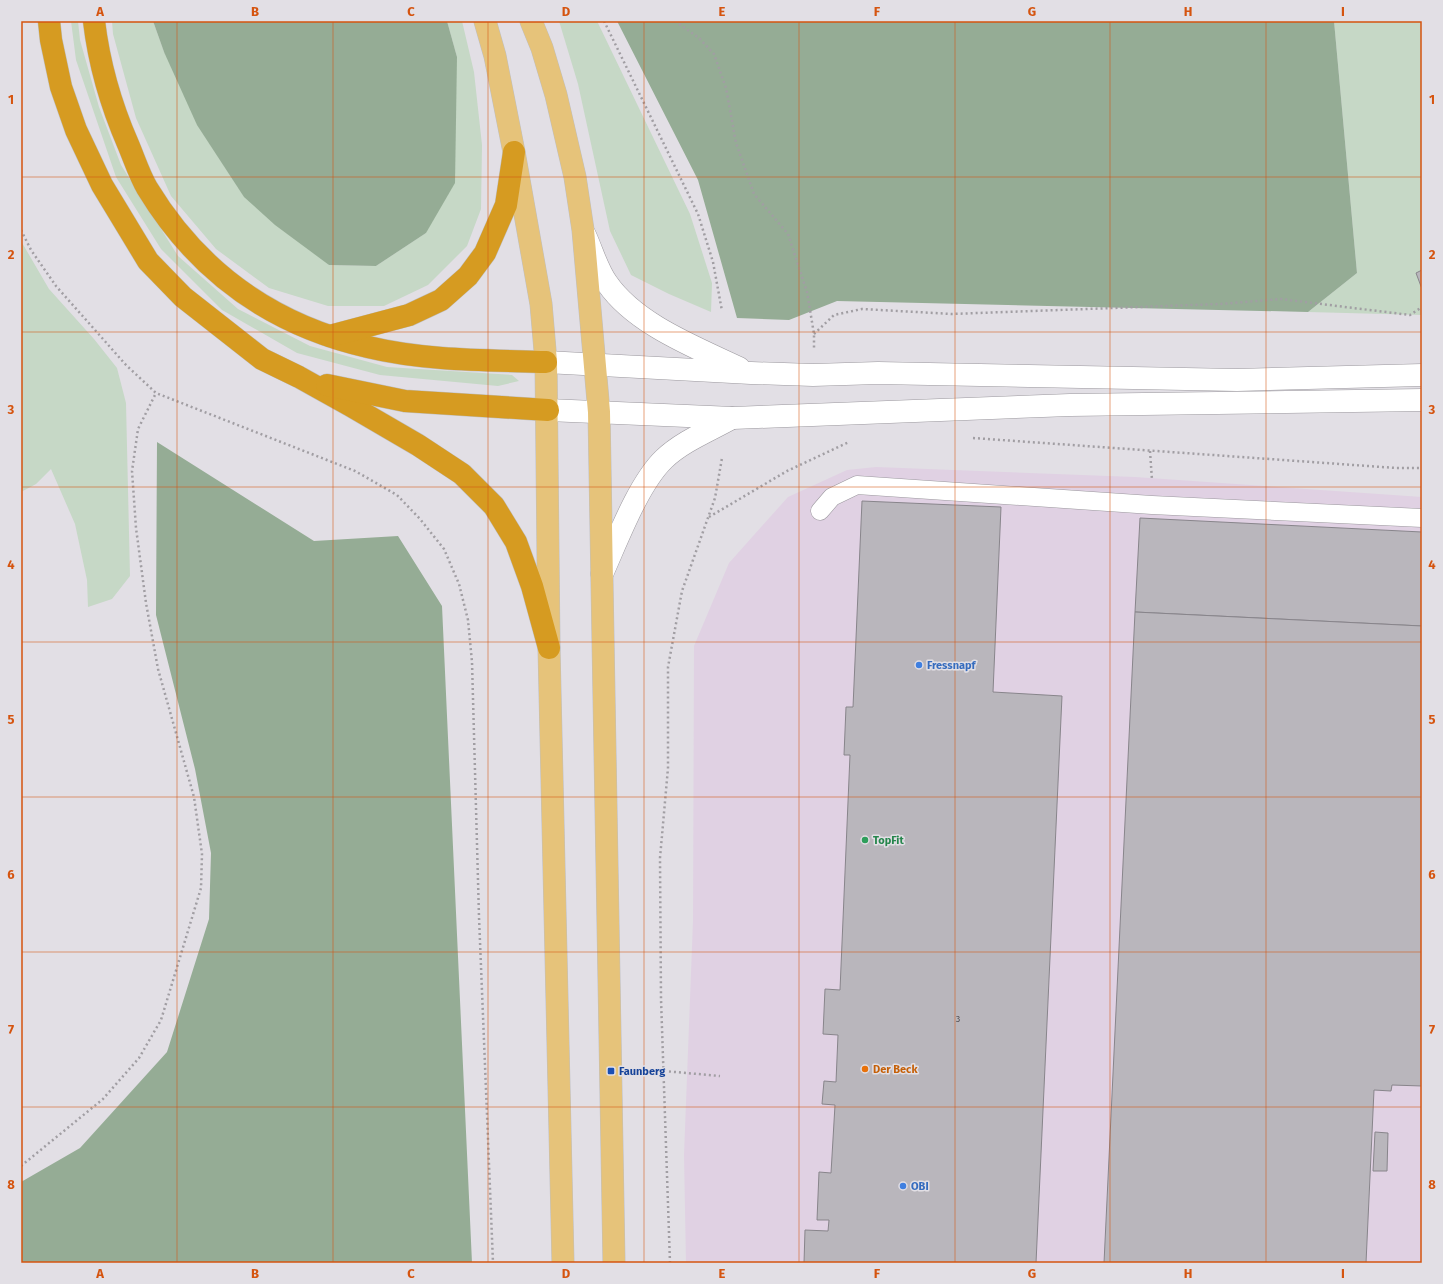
<svg xmlns="http://www.w3.org/2000/svg" width="1443" height="1284" font-family="'Fira Sans',sans-serif">
  <style>
    .industrial { fill: #e0d1e3 }
    .green { fill: #c6d8c6 }
    .forest { fill: #95ac95 }
    .building { fill: #b9b6bc; stroke: #88858b }
    .lines { fill: none; stroke-linecap: round; stroke-linejoin: round }
    .lane-casing { stroke: #9b989e; stroke-width: 19 }
    .secondary-casing { stroke: #9b989e; stroke-width: 23 }
    .primary-casing { stroke: #bfbfc0; stroke-width: 23 }
    .highway-casing { stroke: #bfbfc0; stroke-width: 23 }
    .path { stroke: #a19ea3; stroke-width: 2.5; stroke-dasharray: 2 3; stroke-linecap: butt }
    .lane { stroke: #fff; stroke-width: 18 }
    .secondary { stroke: #fff; stroke-width: 22 }
    .primary { stroke: #e6c37a; stroke-width: 22 }
    .highway { stroke: #d69b21; stroke-width: 22 }
    .grid { fill: none; stroke: #d5540f; stroke-width: 1; stroke-opacity: 0.55 }
    .shop-dot { fill: #3f7fe0; stroke: #e2dfe5; stroke-width: 1.5 }
    .leisure-dot { fill: #2e9e5b; stroke: #e2dfe5; stroke-width: 1.5 }
    .food-dot { fill: #e8710a; stroke: #e2dfe5; stroke-width: 1.5 }
    .transit-dot { fill: #1a4fb4; stroke: #e2dfe5; stroke-width: 1.5 }
    .labels { text-anchor: middle; stroke-width: 3; stroke-linejoin: round; paint-order: stroke }
    .number-label { font-size: 9px; fill: #4e4c50 }
    .shop-label { font-size: 11px; font-weight: bold; fill: #366cbe; stroke: #e2dfe5; text-anchor: start }
    .leisure-label { font-size: 11px; font-weight: bold; fill: #27864d; stroke: #e2dfe5; text-anchor: start }
    .food-label { font-size: 11px; font-weight: bold; fill: #c56008; stroke: #e2dfe5; text-anchor: start }
    .transit-label { font-size: 11px; font-weight: bold; fill: #164399; stroke: #e2dfe5; text-anchor: start }
    .neatline { fill: none; stroke: #d5540f; stroke-width: 1.5 }
    .grid-label { font-size: 13px; text-anchor: middle; font-weight: bold; fill: #d5540f }
  </style>
  <rect width="100%" height="100%" fill="#e2dfe5"/>
  <polygon class="industrial" points="876,467 1135,477 1422,497 1422,1263 686,1263 684,1155 693,921 694,646 729,563 788,497 847,470"/>
  <g class="green">
    <polygon points="71,21 78,21 80,40 99,107 121,165 178,256 238,309 310,346 387,367 512,375 519,381 498,386 380,375 297,353 222,310 161,249 116,177 76,60"/>
    <polygon points="112,21 153,21 164,52 329,265 376,266 426,233 457,57 447,21 462,21 474,72 482,145 481,209 467,246 428,285 384,306 328,306 269,288 216,249 171,196 136,118 113,34"/>
    <polygon points="559,21 597,21 690,214 712,283 711,312 669,294 631,275 610,231 578,84"/>
    <polygon points="1334,21 1422,21 1422,315 1308,312 1357,273"/>
    <polygon points="21,241 49,289 94,339 117,368 126,403 130,576 112,599 88,607 87,580 75,524 51,469 36,484 21,492"/>
  </g>
  <g class="forest">
    <polygon points="153,21 447,21 457,57 455,183 426,233 376,266 329,265 275,225 244,197 197,125 164,52"/>
    <polygon points="617,21 1334,21 1357,273 1308,312 837,301 789,320 737,318 698,180"/>
    <polygon points="157,442 314,541 398,536 442,606 472,1263 21,1263 21,1182 80,1148 167,1052 209,919 211,853 195,769 156,615"/>
  </g>
  <g class="building">
    <polygon points="1422,270 1422,289 1416,273"/>
    <polygon points="862,501 1001,507 993,692 1062,696 1036,1263 804,1263 805,1230 828,1231 829,1220 817,1220 819,1172 831,1173 835,1105 822,1104 824,1081 836,1082 838,1035 823,1034 825,989 840,990 850,755 844,755 846,707 853,707"/>
    <polygon points="1140,518 1422,532 1422,626 1135,612"/>
    <polygon points="1135,612 1422,626 1422,1086 1392,1085 1391,1091 1374,1090 1366,1263 1104,1263"/>
    <polygon points="1375,1132 1388,1133 1387,1171 1373,1171"/>
  </g>
  <g class="lines">
    <g class="lane-casing">
      <polyline id="lane" points="820,511 832,497 857,485 1152,505 1422,518"/>
    </g>
    <g class="secondary-casing">
      <g id="secondary">
        <path d="M585,235C592,250 597,269 607,283C635,324 695,347 739,368"/>
        <polyline points="546,362 751,373 813,375 878,373 1237,380 1422,375"/>
        <polyline points="548,410 733,418 1070,405 1422,400"/>
        <path d="M602,574C617,541 638,484 664,459C683,441 709,431 732,418"/>
      </g>
    </g>
    <g class="primary-casing">
      <g id="primary">
        <polyline points="485,21 495,56 514,152 541,304 546,362 549,648 563,1263"/>
        <polyline points="531,21 542,48 556,95 575,177 583,230 599,412 614,1263"/>
      </g>
    </g>
    <g class="highway-casing">
      <g id="highway">
        <polyline points="49,21 51,40 61,87 76,130 102,185 148,261 183,297 262,359 299,377 351,406 418,445 462,474 494,506 516,542 532,586 549,648"/>
        <path d="M94,21C99,63 111,105 128,144C134,158 139,174 147,188C198,272 272,325 368,347C426,361 488,360 546,362"/>
        <polyline points="330,336 409,315 441,300 468,276 485,253 506,205 514,152"/>
        <polyline points="327,385 405,401 548,410"/>
      </g>
    </g>
    <g class="path">
      <polyline points="604,21 698,214 713,262 722,311"/>
      <polyline points="675,21 699,38 714,54 726,88 736,143 754,194 788,234 807,292 814,334 814,348"/>
      <polyline points="21,230 31,250 56,286 126,365 156,393 355,471 397,495 420,519 444,549 459,584 468,620 472,662 479,917 493,1263"/>
      <polyline points="814,334 834,315 862,309 952,314 1220,304 1281,299 1410,315 1422,307"/>
      <polyline points="973,438 1396,468 1422,468"/>
      <polyline points="1150,451 1152,480"/>
      <polyline points="709,517 787,471 849,442"/>
      <polyline points="664,1071 720,1076"/>
      <polyline points="21,1166 103,1099 139,1058 161,1020 201,888 202,854 194,797 158,669 146,603 136,528 132,471 138,429 156,393"/>
      <polyline points="670,1263 661,999 660,858 668,768 668,667 682,591 715,498 722,458"/>
    </g>
    <use href="#lane" class="lane"/>
    <use href="#secondary" class="secondary"/>
    <use href="#primary" class="primary"/>
    <use href="#highway" class="highway"/>
  </g>
  <path class="grid" d="M177,21V1263M333,21V1263M488,21V1263M644,21V1263M799,21V1263M955,21V1263M1110,21V1263M1266,21V1263M21,177H1422M21,332H1422M21,487H1422M21,642H1422M21,797H1422M21,952H1422M21,1107H1422"/>
  <g class="shop-dot">
    <circle cx="919" cy="665" r="4"/>
    <circle cx="903" cy="1186" r="4"/>
  </g>
  <circle class="leisure-dot" cx="865" cy="840" r="4"/>
  <circle class="food-dot" cx="865" cy="1069" r="4"/>
  <rect class="transit-dot" x="607" y="1067" width="8" height="8" rx="2"/>
  <g class="labels">
    <g class="number-label">
      <text x="958" y="1022">3</text>
    </g>
    <g class="shop-label">
      <text x="927" y="669">Fressnapf</text>
      <text x="911" y="1190">OBI</text>
    </g>
    <g class="leisure-label">
      <text x="873" y="844">TopFit</text>
    </g>
    <g class="food-label">
      <text x="873" y="1073">Der Beck</text>
    </g>
    <g class="transit-label">
      <text x="619" y="1075">Faunberg</text>
    </g>
  </g>
  <rect width="1443" height="1284" fill="none" stroke="#e2dfe5" stroke-width="44"/>
  <rect x="22" y="22" width="1399" height="1240" class="neatline"/>
  <g class="grid-label">
    <text x="100" y="16">A</text>
    <text x="255" y="16">B</text>
    <text x="411" y="16">C</text>
    <text x="566" y="16">D</text>
    <text x="722" y="16">E</text>
    <text x="877" y="16">F</text>
    <text x="1032" y="16">G</text>
    <text x="1188" y="16">H</text>
    <text x="1343" y="16">I</text>
    <text x="11" y="104">1</text>
    <text x="1432" y="104">1</text>
    <text x="11" y="259">2</text>
    <text x="1432" y="259">2</text>
    <text x="11" y="414">3</text>
    <text x="1432" y="414">3</text>
    <text x="11" y="569">4</text>
    <text x="1432" y="569">4</text>
    <text x="11" y="724">5</text>
    <text x="1432" y="724">5</text>
    <text x="11" y="879">6</text>
    <text x="1432" y="879">6</text>
    <text x="11" y="1034">7</text>
    <text x="1432" y="1034">7</text>
    <text x="11" y="1189">8</text>
    <text x="1432" y="1189">8</text>
    <text x="100" y="1278">A</text>
    <text x="255" y="1278">B</text>
    <text x="411" y="1278">C</text>
    <text x="566" y="1278">D</text>
    <text x="722" y="1278">E</text>
    <text x="877" y="1278">F</text>
    <text x="1032" y="1278">G</text>
    <text x="1188" y="1278">H</text>
    <text x="1343" y="1278">I</text>
  </g>
</svg>
